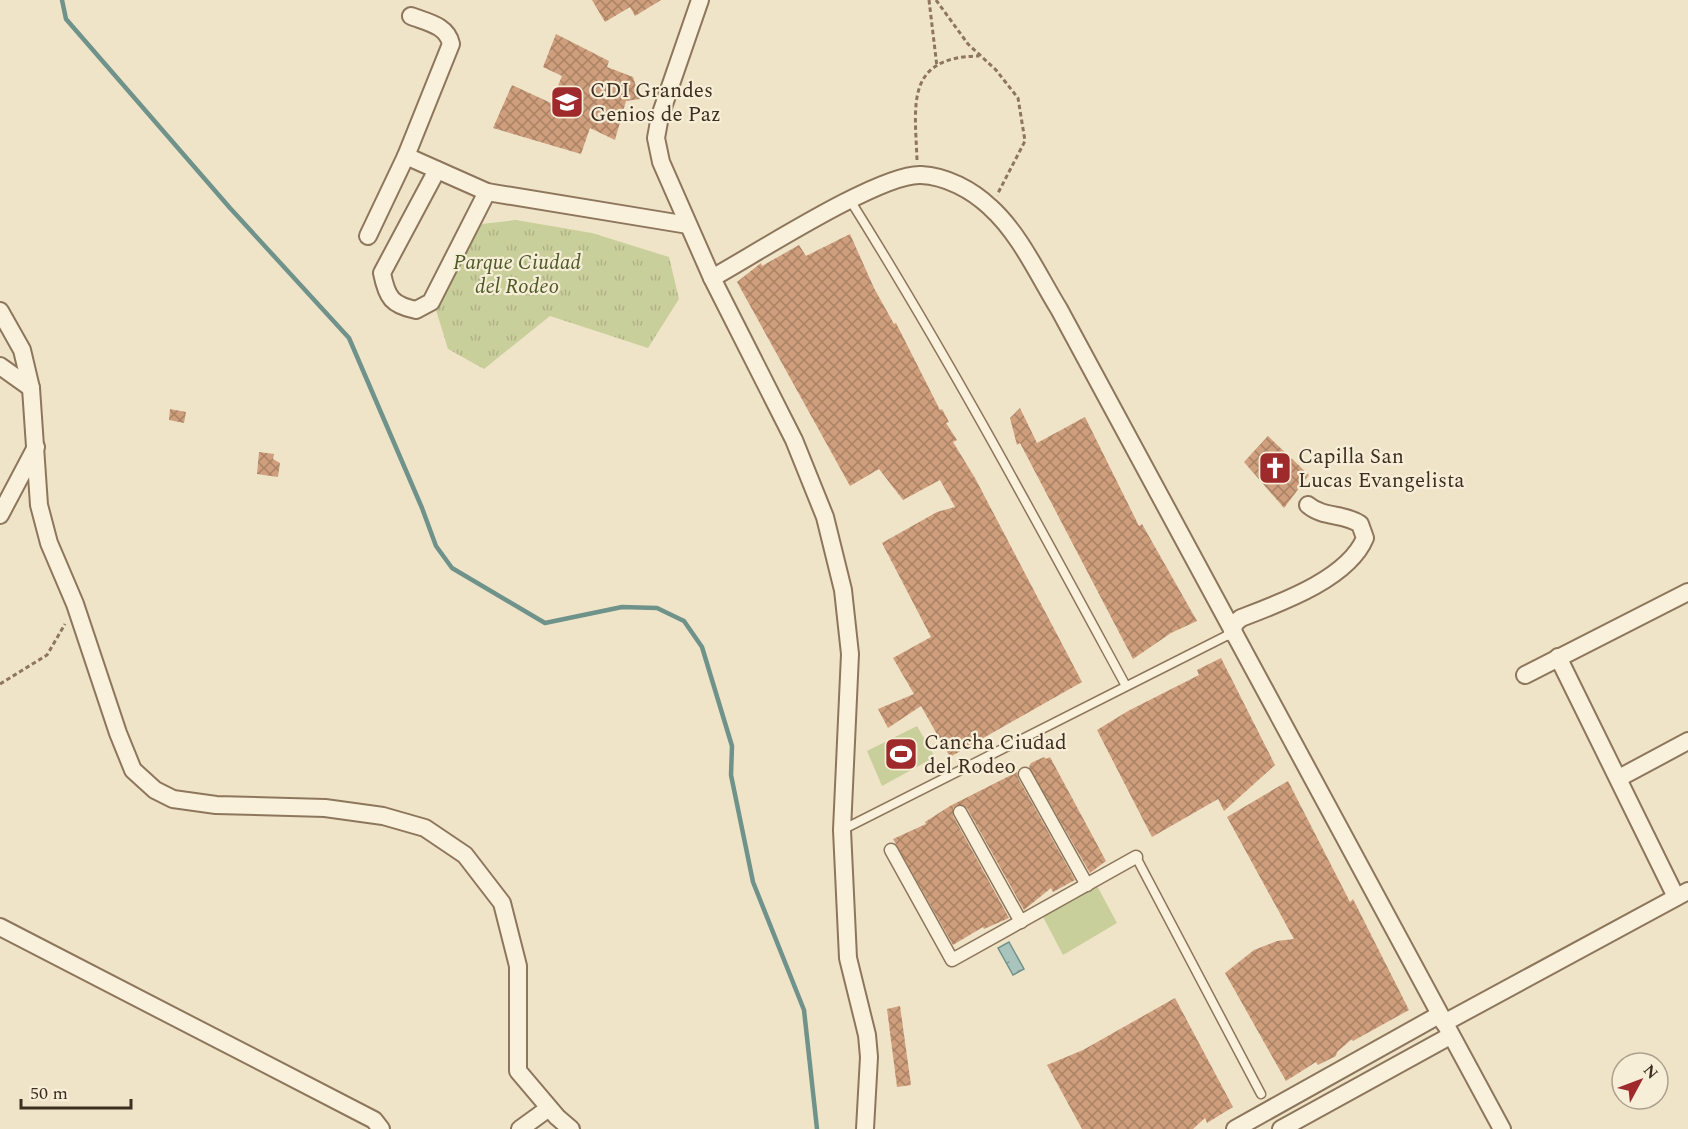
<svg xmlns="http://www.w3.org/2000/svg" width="1688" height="1129" font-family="Spectral,serif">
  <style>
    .grass { fill: url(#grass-tufts) }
    .pitch { fill: #c9cf9b }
    .water { fill: url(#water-ripples); stroke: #6f938a; stroke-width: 1.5 }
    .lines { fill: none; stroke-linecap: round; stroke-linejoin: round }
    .stream { stroke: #6f938a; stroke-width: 4.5 }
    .building { fill: url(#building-cross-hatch) }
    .service-casing { stroke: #8d765c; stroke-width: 11 }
    .pedestrian-casing { stroke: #8d765c; stroke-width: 15 }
    .minor-casing { stroke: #8d765c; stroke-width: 20 }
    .path { stroke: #8d765c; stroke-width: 3; stroke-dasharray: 4.5 3; stroke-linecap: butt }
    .service { stroke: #faf1dc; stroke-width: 8 }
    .pedestrian { stroke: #faf1dc; stroke-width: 12 }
    .minor { stroke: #faf1dc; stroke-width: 16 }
    .labels { text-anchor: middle; stroke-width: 4.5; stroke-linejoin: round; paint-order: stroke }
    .poi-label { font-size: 21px; fill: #3d2e20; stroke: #f7eed8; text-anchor: start }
    .park-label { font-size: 21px; font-style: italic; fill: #4d5a26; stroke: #f7eed8 }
  </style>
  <defs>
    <pattern id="grass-tufts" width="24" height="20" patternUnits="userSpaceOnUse" patternTransform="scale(1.5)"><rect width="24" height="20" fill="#c9cf9b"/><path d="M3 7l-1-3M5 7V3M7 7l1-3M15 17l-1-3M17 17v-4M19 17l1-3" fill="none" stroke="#aeb285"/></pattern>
    <pattern id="water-ripples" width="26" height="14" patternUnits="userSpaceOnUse" patternTransform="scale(1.5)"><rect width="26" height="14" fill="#a9c4bc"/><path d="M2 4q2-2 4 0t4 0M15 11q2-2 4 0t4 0" fill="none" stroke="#8ba098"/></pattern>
    <pattern id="building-cross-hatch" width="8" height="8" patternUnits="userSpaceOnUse" patternTransform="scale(1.5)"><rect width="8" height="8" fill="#cf9f7d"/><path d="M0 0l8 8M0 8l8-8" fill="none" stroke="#a98266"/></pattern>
  </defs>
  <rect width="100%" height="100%" fill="#f0e4c8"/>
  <polygon class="grass" points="516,220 592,233 669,257 679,299 648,348 550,316 484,369 448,349 436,310 482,224"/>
  <g class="pitch">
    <polygon points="917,726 935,757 882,786 867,751"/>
    <polygon points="1096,884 1117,923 1063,955 1041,913"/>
  </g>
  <polygon class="water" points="1009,942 1024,969 1013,975 998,948"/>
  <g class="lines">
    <polyline class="stream" points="62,0 66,19 230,208 349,338 422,508 436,546 452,568 545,623 622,607 657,608 684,621 702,647 732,746 731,775 753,882 804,1010 817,1129"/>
  </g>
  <g class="building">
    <polygon points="592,0 661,0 635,16 630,7 605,22"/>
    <polygon points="556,34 609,61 607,67 633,77 640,99 626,101 615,140 590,128 581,154 493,128 512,85 551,103 562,76 543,67"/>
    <polygon points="850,234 874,288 894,324 896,323 940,410 942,409 949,422 946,423 957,440 953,442 975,478 1082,682 950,757 921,706 888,728 878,709 914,694 893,658 931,637 882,543 937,512 955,507 940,480 903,500 879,469 850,486 737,282 761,263 762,266 799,245 806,256"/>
    <polygon points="1020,408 1037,443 1085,417 1139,526 1142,524 1197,621 1171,633 1133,659 1020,443 1017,445 1010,418"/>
    <polygon points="170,409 186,412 184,423 169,420"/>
    <polygon points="1268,436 1309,475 1284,508 1244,462"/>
    <polygon points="259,452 274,454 273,459 280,463 278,477 257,474"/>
    <polygon points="1221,658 1275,765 1224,811 1218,799 1152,837 1097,730 1128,711 1199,675 1197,670"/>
    <polygon points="1044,757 1046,759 1050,757 1106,861 1090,873 1029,767 1031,763"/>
    <polygon points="1017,772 1018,778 1075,880 1053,892 1051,888 1024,910 967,808 957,805 953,808 953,816 1009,918 984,929 983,927 953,945 893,839 926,824 925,822 950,806"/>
    <polygon points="1288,781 1350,902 1353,899 1409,1010 1353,1041 1352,1039 1337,1052 1336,1056 1318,1065 1316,1062 1286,1081 1225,973 1254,950 1277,941 1294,939 1227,817"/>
    <polygon points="1175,998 1233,1107 1207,1123 1205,1118 1193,1129 1082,1129 1047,1065 1083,1050"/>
    <polygon points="900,1006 911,1085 897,1087 887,1009"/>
  </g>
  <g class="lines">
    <g class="service-casing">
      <g id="service">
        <path d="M850,200C949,358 1037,522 1126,686"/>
        <polyline points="842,830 1232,633"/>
        <polyline points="1136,857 1261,1094"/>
      </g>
    </g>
    <g class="pedestrian-casing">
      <g id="pedestrian">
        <polyline points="1025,774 1087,885"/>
        <polyline points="960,812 1021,922"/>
        <polyline points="891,850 952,960 1136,857"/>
      </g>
    </g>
    <g class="minor-casing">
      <g id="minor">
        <path d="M700,0L660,116L656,138L661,162L712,278C754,255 880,173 921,175C946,176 972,190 990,207C1020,234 1038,275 1059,309L1502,1129"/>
        <path d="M411,16C426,22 447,25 451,44L406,156L487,192L688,225"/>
        <path d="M437,170L382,273C387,298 392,305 416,310L431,302L487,192"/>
        <polyline points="368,236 406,156"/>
        <polyline points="712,278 794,440 825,517 843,590 850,654 842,830 848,958 867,1035 869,1057 865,1129"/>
        <polyline points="0,311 22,350 31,388 39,505 49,543 75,604 118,733 133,770 155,790 173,799 216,805 325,808 383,816 425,828 465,855 502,903 518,966 518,1071 557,1117 571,1129"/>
        <polyline points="0,366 31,388"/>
        <polyline points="0,515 36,447"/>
        <path d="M1232,633L1235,623L1241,618C1280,603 1348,579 1365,538L1360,524C1344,513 1323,518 1308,505"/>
        <polyline points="1558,657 1676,897"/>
        <polyline points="1525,675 1688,592"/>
        <polyline points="1619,778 1688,741"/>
        <polyline points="0,927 374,1120 381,1129"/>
        <polyline points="1444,1023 1688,891"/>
        <polyline points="520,1129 549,1108"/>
        <polyline points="1235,1129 1439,1015"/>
        <polyline points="1281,1129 1450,1036"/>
      </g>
    </g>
    <g class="path">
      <polyline points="929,0 937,67"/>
      <polyline points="936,0 968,44 996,70 1018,98 1025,141 997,195"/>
      <path d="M917,160C915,104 905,57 979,56"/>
      <polyline points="0,684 47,655 65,624"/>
    </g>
    <use href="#service" class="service"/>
    <use href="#pedestrian" class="pedestrian"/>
    <use href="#minor" class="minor"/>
  </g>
  <defs>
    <g id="school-square" transform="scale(1.725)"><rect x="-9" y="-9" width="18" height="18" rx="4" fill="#9e2a2b" stroke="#f7eed8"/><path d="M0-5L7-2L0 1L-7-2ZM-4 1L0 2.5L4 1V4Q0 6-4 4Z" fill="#fff"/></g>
    <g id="church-square" transform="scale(1.725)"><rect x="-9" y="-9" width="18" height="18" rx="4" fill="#9e2a2b" stroke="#f7eed8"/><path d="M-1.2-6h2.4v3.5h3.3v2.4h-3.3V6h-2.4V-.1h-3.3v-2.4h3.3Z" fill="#fff"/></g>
    <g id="stadium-square" transform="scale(1.725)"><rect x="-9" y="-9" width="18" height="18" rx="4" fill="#9e2a2b" stroke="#f7eed8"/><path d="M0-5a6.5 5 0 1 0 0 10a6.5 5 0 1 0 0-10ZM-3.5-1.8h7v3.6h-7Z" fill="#fff"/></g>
  </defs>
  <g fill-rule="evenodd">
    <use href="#school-square" x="567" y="102"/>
    <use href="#church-square" x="1275" y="468"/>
    <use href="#stadium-square" x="901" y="754"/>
  </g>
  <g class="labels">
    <g class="poi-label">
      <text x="590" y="97">CDI Grandes<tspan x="590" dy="24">Genios de Paz</tspan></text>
      <text x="1298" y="463">Capilla San<tspan x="1298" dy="24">Lucas Evangelista</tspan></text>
      <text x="924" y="749">Cancha Ciudad<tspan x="924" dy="24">del Rodeo</tspan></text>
    </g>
    <g class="park-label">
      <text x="517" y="269">Parque Ciudad<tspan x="517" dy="24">del Rodeo</tspan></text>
    </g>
  </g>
  <g transform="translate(1640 1081) rotate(49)"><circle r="28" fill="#f7eed8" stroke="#ada18e" stroke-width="1.5"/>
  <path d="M0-4.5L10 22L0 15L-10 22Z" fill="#9e2a2b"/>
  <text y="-9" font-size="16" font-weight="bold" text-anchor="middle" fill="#3d2e20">N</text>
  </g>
  <path d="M21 1099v9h110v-9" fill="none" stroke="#3d2e20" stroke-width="3"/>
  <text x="30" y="1099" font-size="18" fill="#3d2e20" stroke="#f7eed8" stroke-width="4.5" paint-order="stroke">50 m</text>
</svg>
